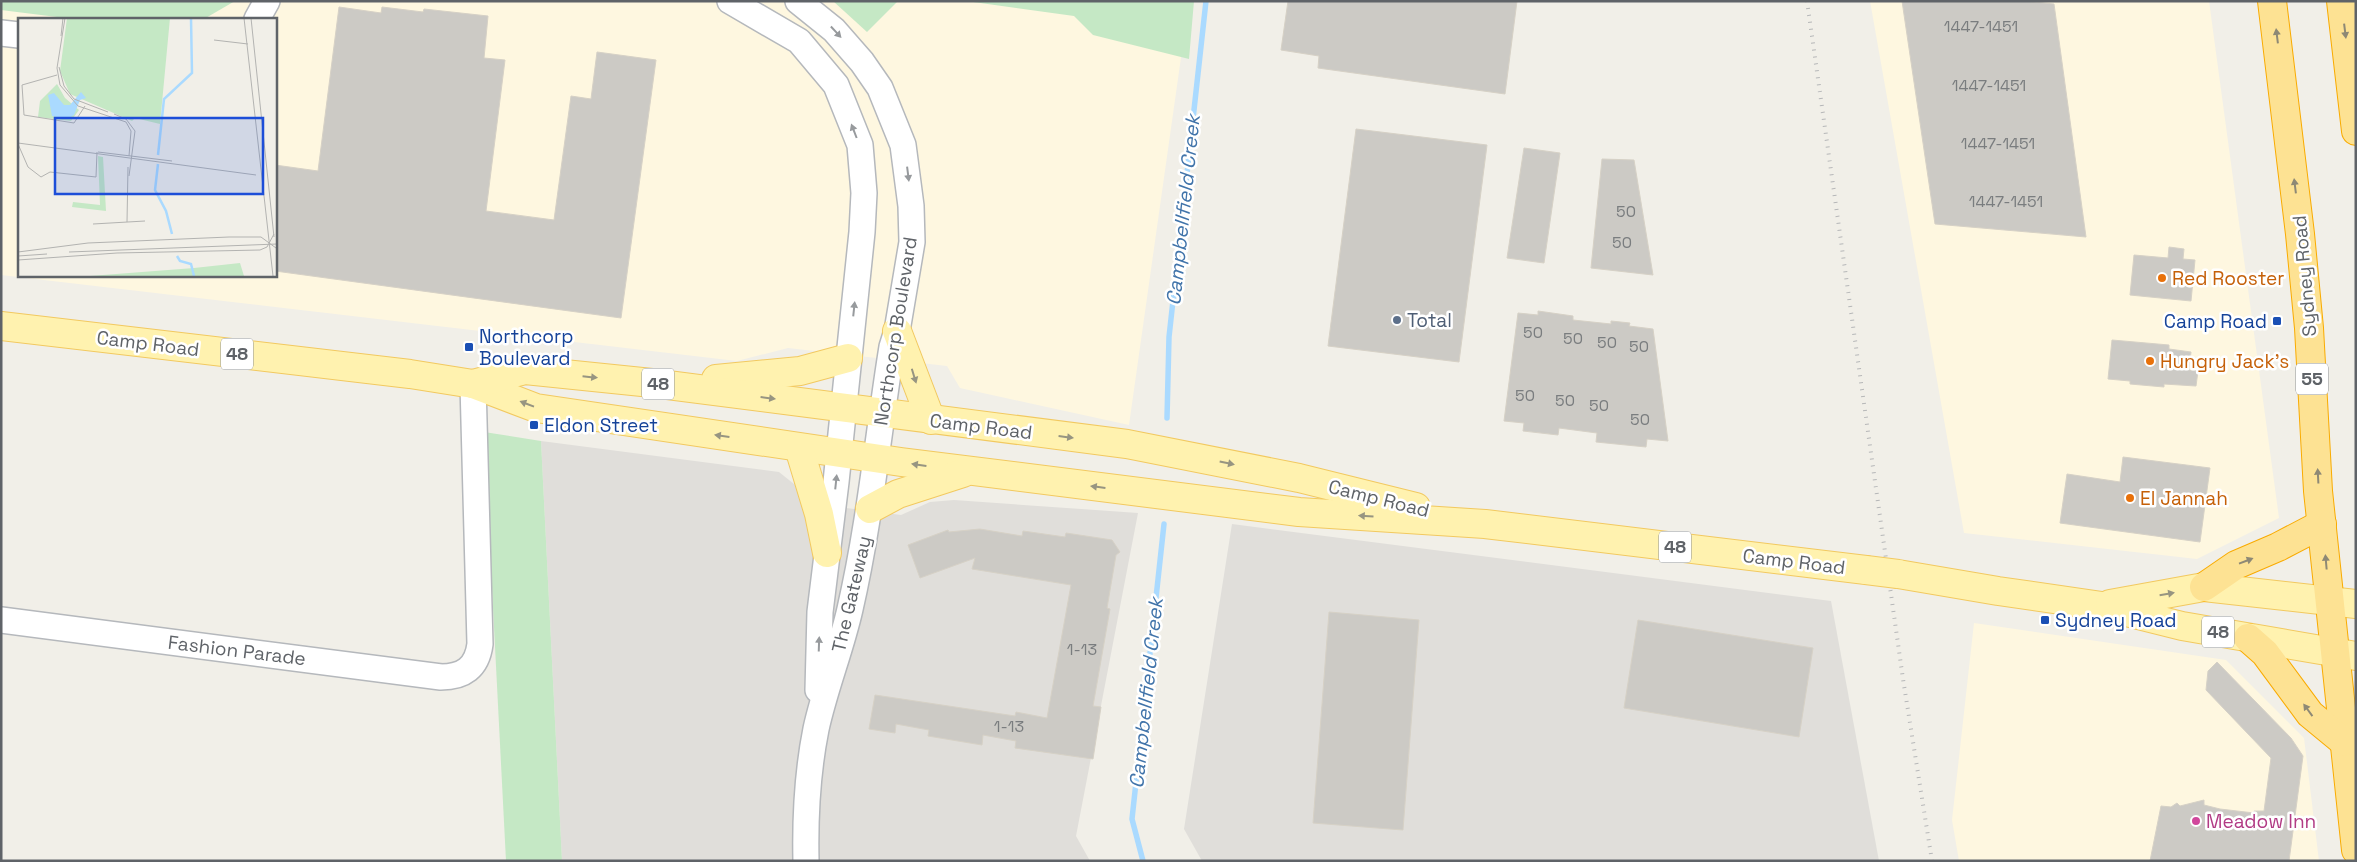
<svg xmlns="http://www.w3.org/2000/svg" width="2357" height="862" font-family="'Space Grotesk',sans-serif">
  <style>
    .commercial { fill: #fef7e0; fill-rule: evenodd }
    .industrial { fill: #e0deda }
    .green { fill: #c5e8c5 }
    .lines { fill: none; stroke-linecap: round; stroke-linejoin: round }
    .stream { stroke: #aadaff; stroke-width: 5.5 }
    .building { fill: #cccac5; stroke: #d6d1c6 }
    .minor-casing { stroke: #b5b8bc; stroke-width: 28 }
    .major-casing { stroke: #f2c960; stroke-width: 30 }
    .highway-casing { stroke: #f9ab00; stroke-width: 30 }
    .minor { stroke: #fff; stroke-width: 25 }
    .major { stroke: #fff2af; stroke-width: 28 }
    .highway { stroke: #fde293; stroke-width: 28 }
    .rail { stroke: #b6b7b8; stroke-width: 4; stroke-dasharray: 1 6; stroke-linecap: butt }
    .major-bridge-casing { stroke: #f2c960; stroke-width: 30; stroke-linecap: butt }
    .major-bridge { stroke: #fff2af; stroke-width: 28 }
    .oneway { fill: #8e8975 }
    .oneway2 { fill: #979a9d }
    .oneway3 { fill: #979581 }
    .food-dot { fill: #e8710a; stroke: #fff; stroke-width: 2 }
    .service-dot { fill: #5c6f8a; stroke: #fff; stroke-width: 2 }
    .transit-dot { fill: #1a4fb4; stroke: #fff; stroke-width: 2 }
    .hotel-dot { fill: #d1479c; stroke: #fff; stroke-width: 2 }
    .labels { text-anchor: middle; stroke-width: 5; stroke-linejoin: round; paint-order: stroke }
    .number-label { font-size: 16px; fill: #7a7d7f }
    .shield { fill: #fff; stroke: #8f9295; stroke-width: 1 }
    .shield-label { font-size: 18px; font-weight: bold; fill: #5f6368 }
    .street-label { font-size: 19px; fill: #5f6368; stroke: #fff }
    .food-label { font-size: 19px; fill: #c56008; stroke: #fff; text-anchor: start }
    .service-label { font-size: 19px; fill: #4e5e75; stroke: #fff; text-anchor: start }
    .transit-label { font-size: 19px; fill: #164399; stroke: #fff; text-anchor: start }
    .hotel-label { font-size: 19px; fill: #b23c85; stroke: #fff; text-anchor: start }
    .water-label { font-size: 20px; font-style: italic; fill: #4174aa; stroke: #fff }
    .inset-river { fill: none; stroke: #aadaff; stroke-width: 2.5 }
    .inset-road { fill: none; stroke: #b3b3b1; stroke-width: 1 }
    .view { fill: #1d4ed8; fill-opacity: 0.15; stroke: #1d4ed8; stroke-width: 2.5 }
    .inset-edge { fill: none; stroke: #5f6368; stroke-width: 2.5 }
  </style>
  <rect width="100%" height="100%" fill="#f1efe8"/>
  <g class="commercial">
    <path d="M1,1H1189L1129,425L960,388L947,366L788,348L737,361L1,275ZM19,19H275V275H19Z"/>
    <polygon points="1870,1 2209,1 2279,518 2197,559 1964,533"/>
    <polygon points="1974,623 2226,660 2304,738 2319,861 1959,861 1952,820"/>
  </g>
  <g class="industrial">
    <polygon points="541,441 779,472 799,488 807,503 901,515 930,502 954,500 1138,513 1076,836 1090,861 562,861"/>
    <polygon points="1232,524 1831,601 1879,861 1202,861 1184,829"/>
  </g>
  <g class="green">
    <polygon points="1,1 235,1 204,19 73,19 1,10"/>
    <polygon points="833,1 898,1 867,32"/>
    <polygon points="966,1 1194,1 1189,59 1093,35 1074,16"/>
    <polygon points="484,432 541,441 562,861 506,861"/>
  </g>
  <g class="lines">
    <g class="stream">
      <polyline points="1167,418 1169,337 1206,1"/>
      <polyline points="1143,861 1132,819 1164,524"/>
    </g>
  </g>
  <g class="building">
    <polygon points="1288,1 1517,1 1505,94 1318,68 1319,56 1281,50"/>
    <polygon points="1902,1 2024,1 2054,4 2086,237 1935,224"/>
    <polygon points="339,7 381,13 382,7 423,12 424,9 488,16 484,58 505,60 486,211 554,220 571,96 591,99 597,52 656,60 621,318 275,271 275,165 318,171"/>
    <polygon points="1356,129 1487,145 1459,362 1328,346"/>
    <polygon points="1524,148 1560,153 1544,263 1507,258"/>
    <polygon points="1602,159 1634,160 1653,275 1591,268"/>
    <polygon points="2169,247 2184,249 2183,259 2195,260 2191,301 2130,295 2134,255 2168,258"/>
    <polygon points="1538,311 1573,316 1573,320 1611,324 1611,321 1630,323 1629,326 1653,329 1668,441 1647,439 1646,447 1596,442 1597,433 1559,428 1558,435 1523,431 1524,423 1504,421 1518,313 1538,315"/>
    <polygon points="2112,340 2169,345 2169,349 2191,352 2189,370 2198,371 2196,386 2164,384 2164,387 2130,384 2130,381 2108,379"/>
    <polygon points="2123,457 2210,468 2200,542 2060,523 2067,474 2120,482"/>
    <polygon points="980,529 1022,536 1023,531 1065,537 1066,533 1112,540 1120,552 1116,555 1107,608 1110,609 1093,706 1101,707 1093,759 1015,748 1016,741 983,735 982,745 928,736 929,730 896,724 895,733 869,729 875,695 1015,716 1016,712 1047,718 1071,585 972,569 975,558 920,578 908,545 948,530 949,532"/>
    <polygon points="1329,612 1419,620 1403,830 1313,823"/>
    <polygon points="1638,620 1813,648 1799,737 1624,708"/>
    <polygon points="2217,662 2291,738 2303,756 2289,861 2150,861 2161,806 2171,807 2177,803 2180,806 2204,800 2204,805 2220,809 2254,813 2254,811 2264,811 2271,758 2206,690 2208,671"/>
  </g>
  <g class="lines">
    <g class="minor-casing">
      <g id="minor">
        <polyline points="730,1 799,41 836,85 860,145 864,193 862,232 836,482 820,612 818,690"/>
        <path d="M798,1L834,30L862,62L880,88L903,145L911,206L912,242L897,331L892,347C878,434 870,522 850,609C841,649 825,688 816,729C807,774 805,815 806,861"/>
        <polyline points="257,19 267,1"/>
        <polyline points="1,33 19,35"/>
        <path d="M1,620L441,677C463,677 477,668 480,644L473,384"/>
      </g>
    </g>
    <g class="major-casing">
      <g id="major">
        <polyline points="1,326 410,374 473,384 536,408 901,462 1299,512 1485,524 1866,570"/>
        <polyline points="897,331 931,420"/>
        <polyline points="716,379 800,371 848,358"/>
        <polyline points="473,384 525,370 652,383 1127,444 1299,478 1416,507"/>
        <polyline points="799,448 819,514 827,553"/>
        <polyline points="870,509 898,494 963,473"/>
        <polyline points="1898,574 1998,591 2102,606 2182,626 2356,656"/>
        <polyline points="2110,604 2204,587 2356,604"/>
      </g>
    </g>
    <g class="highway-casing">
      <g id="highway">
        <polyline points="2272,1 2300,234 2309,328 2318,491 2356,850"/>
        <polyline points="2341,1 2356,131"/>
        <polyline points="2204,587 2236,565 2278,547 2322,524"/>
        <polyline points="2248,638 2265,653 2310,714 2344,742"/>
      </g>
    </g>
    <use href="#minor" class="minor"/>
    <use href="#major" class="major"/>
    <use href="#highway" class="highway"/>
    <polyline class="rail" points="1807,1 1903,679 1932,861"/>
    <g class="major-bridge-casing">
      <polyline id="major-bridge" points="1866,570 1898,574"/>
    </g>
    <use href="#major-bridge" class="major-bridge"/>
  </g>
  <defs><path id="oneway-solid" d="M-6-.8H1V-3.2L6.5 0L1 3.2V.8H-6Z" transform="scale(1.25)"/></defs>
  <g class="oneway">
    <use href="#oneway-solid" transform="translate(2345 31) rotate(83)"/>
    <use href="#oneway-solid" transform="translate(2277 36) rotate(-97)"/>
    <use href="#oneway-solid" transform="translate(2295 186) rotate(-97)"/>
    <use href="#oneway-solid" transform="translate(2318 476) rotate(-93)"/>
    <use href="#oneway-solid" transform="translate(2246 561) rotate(-21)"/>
    <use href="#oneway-solid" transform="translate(2326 562) rotate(-95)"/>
    <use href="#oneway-solid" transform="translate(2308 710) rotate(-126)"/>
  </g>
  <g class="oneway2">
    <use href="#oneway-solid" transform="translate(836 32) rotate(47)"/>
    <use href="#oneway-solid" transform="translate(854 131) rotate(-111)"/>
    <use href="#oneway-solid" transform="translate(908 174) rotate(83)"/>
    <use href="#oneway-solid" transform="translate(854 309) rotate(-84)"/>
    <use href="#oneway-solid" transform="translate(836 482) rotate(-84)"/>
    <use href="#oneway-solid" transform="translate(819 644) rotate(-88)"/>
  </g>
  <g class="oneway3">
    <use href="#oneway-solid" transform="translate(914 376) rotate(73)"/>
    <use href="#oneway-solid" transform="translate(590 377) rotate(6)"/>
    <use href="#oneway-solid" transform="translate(768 398) rotate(7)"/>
    <use href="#oneway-solid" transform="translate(527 404) rotate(-159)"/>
    <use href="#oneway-solid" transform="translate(722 436) rotate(-172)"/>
    <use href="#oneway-solid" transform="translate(1066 437) rotate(7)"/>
    <use href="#oneway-solid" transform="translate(1227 463) rotate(12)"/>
    <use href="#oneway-solid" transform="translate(919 465) rotate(-172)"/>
    <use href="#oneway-solid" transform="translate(1098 487) rotate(-173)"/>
    <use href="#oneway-solid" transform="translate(1366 516) rotate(-177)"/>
    <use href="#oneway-solid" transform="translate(2167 594) rotate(-10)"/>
  </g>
  <g class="food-dot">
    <circle cx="2162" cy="278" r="5"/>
    <circle cx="2150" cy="361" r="5"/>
    <circle cx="2130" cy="498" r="5"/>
  </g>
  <circle class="service-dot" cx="1397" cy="320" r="5"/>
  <g class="transit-dot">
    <rect x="2272" y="316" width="10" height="10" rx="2.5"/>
    <rect x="464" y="342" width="10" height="10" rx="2.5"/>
    <rect x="529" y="420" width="10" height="10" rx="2.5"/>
    <rect x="2040" y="615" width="10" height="10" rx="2.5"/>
  </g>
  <circle class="hotel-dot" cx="2196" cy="821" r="5"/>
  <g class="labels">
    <g class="number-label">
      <text x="1981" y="32">1447-1451</text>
      <text x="1989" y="91">1447-1451</text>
      <text x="1998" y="149">1447-1451</text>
      <text x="2006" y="207">1447-1451</text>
      <text x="1626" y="217">50</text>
      <text x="1622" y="248">50</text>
      <text x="1533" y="338">50</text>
      <text x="1573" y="344">50</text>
      <text x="1607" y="348">50</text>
      <text x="1639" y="352">50</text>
      <text x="1525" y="401">50</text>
      <text x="1565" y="406">50</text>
      <text x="1599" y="411">50</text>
      <text x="1640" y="425">50</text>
      <text x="1082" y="655">1-13</text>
      <text x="1009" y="732">1-13</text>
    </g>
    <g class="shield">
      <rect x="221" y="338.5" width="32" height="31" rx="4"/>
      <rect x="2296" y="363.5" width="32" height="31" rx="4"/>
      <rect x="642" y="368.5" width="32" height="31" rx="4"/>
      <rect x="1659" y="531.5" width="32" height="31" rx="4"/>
      <rect x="2202" y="616.5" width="32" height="31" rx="4"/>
    </g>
    <g class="shield-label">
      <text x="237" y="360">48</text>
      <text x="2312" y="385">55</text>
      <text x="658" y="390">48</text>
      <text x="1675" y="553">48</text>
      <text x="2218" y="638">48</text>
    </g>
    <g class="street-label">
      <text transform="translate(2304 276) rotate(-95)" y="7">Sydney Road</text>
      <text transform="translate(895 331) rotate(-81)" y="7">Northcorp Boulevard</text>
      <text transform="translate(148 343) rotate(7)" y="7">Camp Road</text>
      <text transform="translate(981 426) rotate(7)" y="7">Camp Road</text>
      <text transform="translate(1379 498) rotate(14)" y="7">Camp Road</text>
      <text transform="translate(1794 561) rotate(7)" y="7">Camp Road</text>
      <text transform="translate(851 594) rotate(-77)" y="7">The Gateway</text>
      <text transform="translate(237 650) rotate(7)" y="7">Fashion Parade</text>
    </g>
    <g class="food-label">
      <text x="2172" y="285">Red Rooster</text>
      <text x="2160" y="368">Hungry Jack's</text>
      <text x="2140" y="505">El Jannah</text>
    </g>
    <g class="service-label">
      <text x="1407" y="327">Total</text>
    </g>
    <g class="transit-label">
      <text x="2267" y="328" text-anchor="end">Camp Road</text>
      <text x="479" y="343">Northcorp<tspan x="479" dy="22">Boulevard</tspan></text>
      <text x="544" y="432">Eldon Street</text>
      <text x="2055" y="627">Sydney Road</text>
    </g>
    <g class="hotel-label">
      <text x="2206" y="828">Meadow Inn</text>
    </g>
    <g class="water-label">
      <text transform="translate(1183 210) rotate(-84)" y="7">Campbellfield Creek</text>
      <text transform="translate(1146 693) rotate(-84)" y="7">Campbellfield Creek</text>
    </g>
  </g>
  <g transform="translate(18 18)">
    <rect width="259" height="259" fill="#f1efe8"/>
    <path d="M49,0H152L142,106L117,100L114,103L52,76L42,53ZM39,66L47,80L61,92L53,103L20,99L22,83ZM80,138L85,139L88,193L54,189L55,184L82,187ZM222,245L226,258H72L176,250Z" fill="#c5e8c5"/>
    <path d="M63,74L68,80L62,82L56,97L49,101L34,98L30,77L36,75L46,87H52Z" fill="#aadaff"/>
    <path class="inset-river" d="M140,137L146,81L174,55L173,0M140,146L137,172L148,193L154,216M159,238L162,243L173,246L176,258"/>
    <path class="inset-road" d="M47,0L39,50L42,67L60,88L108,104L113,113L111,138M226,0L255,258M233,0L256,219M43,18L45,0M196,22L230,26M41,49L46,68L56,81L90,94M39,57L4,67L6,97L56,105L67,88M96,96L108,101L117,113L111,158M0,125L238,157M0,126L10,149L23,159L32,154L78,159L79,134M80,134L154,143M109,204L110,149M75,206L127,203M0,234L70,225L211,219H243L258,230M51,234L259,226M0,238L29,236M0,242L99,235L242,232L249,229L256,216"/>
    <path class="view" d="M37,100H245V176H37Z"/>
    <rect width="259" height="259" class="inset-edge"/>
  </g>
  <rect width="2357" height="862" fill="none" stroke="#5f6368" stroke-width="5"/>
</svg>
